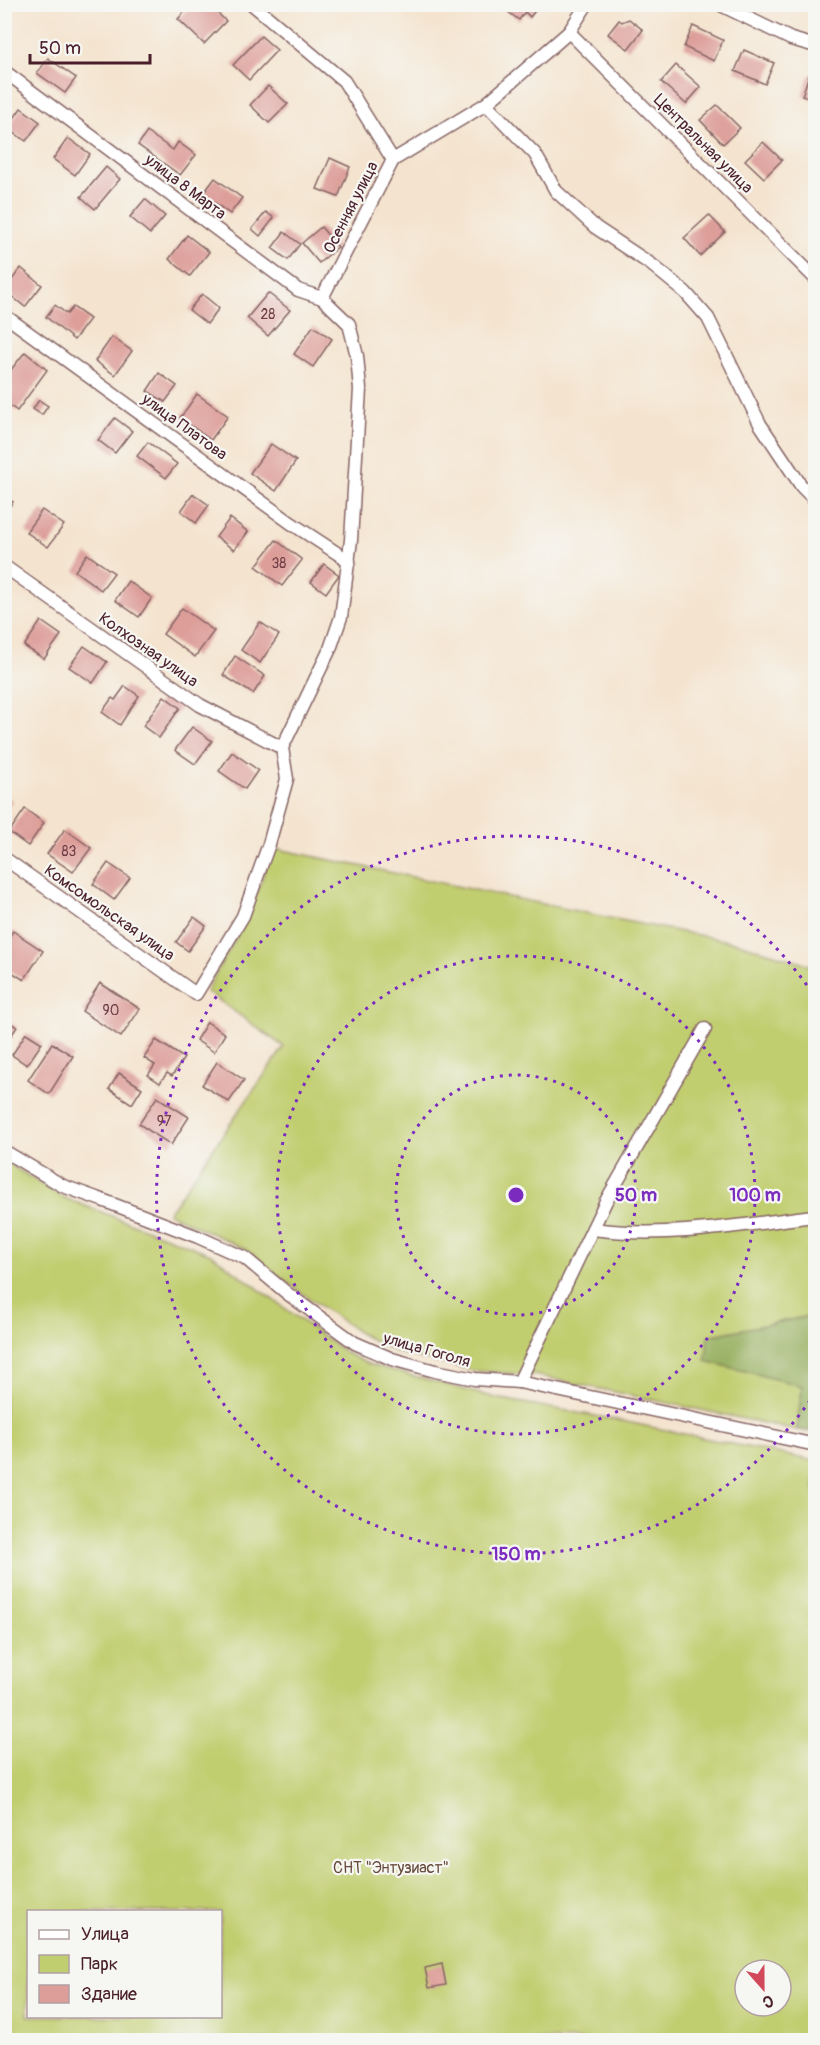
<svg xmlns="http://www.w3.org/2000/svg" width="820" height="2045" font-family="Pangolin,sans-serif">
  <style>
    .green { fill: #c1ce6f; stroke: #86764d; stroke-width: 1.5; fill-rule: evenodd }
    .forest { fill: #98b162; stroke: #716846; stroke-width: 1.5 }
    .building { fill: #dd9d99 }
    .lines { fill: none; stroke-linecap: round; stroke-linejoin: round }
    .street-casing { stroke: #866464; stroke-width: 15 }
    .street { stroke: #fff; stroke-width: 12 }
    .ring { fill: none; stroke: #7b2cbf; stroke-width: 3; stroke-dasharray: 3 6 }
    .labels { text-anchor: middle; stroke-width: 4.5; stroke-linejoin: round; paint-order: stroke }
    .number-label { font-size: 14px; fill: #6f3e46 }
    .street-label { font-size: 16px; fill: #4a1f2b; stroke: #f6f6f2 }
    .park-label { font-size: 16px; fill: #684b3c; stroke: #f6f6f2 }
    .centre { fill: #7b2cbf; stroke: #f6f6f2; stroke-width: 3 }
    .ring-label { font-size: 18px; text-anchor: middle; font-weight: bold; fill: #7b2cbf; stroke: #f6f6f2; stroke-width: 4.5; stroke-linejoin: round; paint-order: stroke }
  </style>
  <rect width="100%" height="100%" fill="#f6f6f2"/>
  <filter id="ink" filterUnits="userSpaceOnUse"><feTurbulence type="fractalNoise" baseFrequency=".0167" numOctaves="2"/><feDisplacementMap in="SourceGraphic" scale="12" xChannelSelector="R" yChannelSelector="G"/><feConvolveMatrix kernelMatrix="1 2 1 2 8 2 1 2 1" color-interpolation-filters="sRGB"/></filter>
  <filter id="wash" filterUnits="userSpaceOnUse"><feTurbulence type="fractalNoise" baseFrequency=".008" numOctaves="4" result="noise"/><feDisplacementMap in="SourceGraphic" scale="24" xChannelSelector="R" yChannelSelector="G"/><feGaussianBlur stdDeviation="1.35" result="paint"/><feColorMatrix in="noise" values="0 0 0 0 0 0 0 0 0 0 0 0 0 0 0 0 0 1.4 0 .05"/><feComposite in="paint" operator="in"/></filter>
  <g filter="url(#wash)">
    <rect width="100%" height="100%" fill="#f4e4cf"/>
    <g class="green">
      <polygon points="273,848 615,919 739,943 815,967 815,1315 709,1336 706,1361 802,1386 797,1430 534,1375 475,1371 395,1352 361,1334 296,1289 245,1249 168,1213 284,1047 206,991 249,915"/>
      <path d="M4,1161L62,1197L211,1254L346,1353L368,1364L496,1398L617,1420L815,1461V2040H5ZM28,1912H220V2016H28ZM745,1970H781V2006H745Z"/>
    </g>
    <polygon class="forest" points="815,1315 815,1432 797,1430 802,1386 706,1361 708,1336"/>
    <g id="blocks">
      <g class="building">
        <polygon points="192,4 208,4 226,21 204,44 178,19"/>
        <polygon points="505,4 532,4 537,8 530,17 525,12 519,20 503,8"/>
        <polygon points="629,19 643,30 628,49 608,34 619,20 622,22"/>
        <polygon points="693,26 723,40 714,61 684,47"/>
        <polygon points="261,36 277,50 249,80 233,65"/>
        <polygon points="744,50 774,63 765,84 735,71"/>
        <polygon points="48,58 76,78 65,93 37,73"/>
        <polygon points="676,65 701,87 686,104 661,82"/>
        <polygon points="809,75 816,77 816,101 802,96"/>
        <polygon points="268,86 288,104 269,123 250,105"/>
        <polygon points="717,105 740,128 723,144 700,120"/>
        <polygon points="21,108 40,122 26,141 7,128"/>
        <polygon points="147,132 173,150 178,142 196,155 180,175 138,145"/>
        <polygon points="68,138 90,154 75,175 53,159"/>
        <polygon points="763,142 782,160 764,178 745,160"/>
        <polygon points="330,158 350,167 338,197 317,189"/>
        <polygon points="106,167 120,179 95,209 81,197"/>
        <polygon points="215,178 242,198 230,214 203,194"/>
        <polygon points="145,199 165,216 150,234 130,217"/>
        <polygon points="266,212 274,218 260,236 252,229"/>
        <polygon points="709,215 725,232 700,256 684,238"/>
        <polygon points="321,227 338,247 319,263 302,243"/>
        <polygon points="284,232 300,244 288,260 272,248"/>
        <polygon points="187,235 209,252 190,276 169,259"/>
        <polygon points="21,268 42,285 25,307 4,290"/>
        <polygon points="268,293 290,310 268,336 247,318"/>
        <polygon points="202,294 219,308 207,324 189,310"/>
        <polygon points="55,305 67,314 73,307 90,319 74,340 46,317"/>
        <polygon points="313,326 332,339 313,367 294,354"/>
        <polygon points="112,337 132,351 115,375 95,361"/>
        <polygon points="25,352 47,370 17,411 4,401 4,374 8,370 10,371"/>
        <polygon points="159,373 177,386 165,402 147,391"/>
        <polygon points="197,394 228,416 211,440 180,418"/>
        <polygon points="39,400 48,406 42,415 33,409"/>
        <polygon points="115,418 132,431 115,453 98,440"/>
        <polygon points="148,442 177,464 166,478 137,456"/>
        <polygon points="271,444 296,461 276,491 250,473"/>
        <polygon points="193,494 209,505 196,523 181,511"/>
        <polygon points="4,496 13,502 4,514"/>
        <polygon points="42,510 64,525 48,547 26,532"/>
        <polygon points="230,518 248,532 234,550 216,537"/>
        <polygon points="276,540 302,560 282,586 256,566"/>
        <polygon points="87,554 114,573 101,590 75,571"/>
        <polygon points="324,564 339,575 326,593 311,582"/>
        <polygon points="128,581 152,598 139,617 115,600"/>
        <polygon points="182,608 214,631 195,657 163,634"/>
        <polygon points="41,621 61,635 44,659 24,646"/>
        <polygon points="260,622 279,635 260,663 241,650"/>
        <polygon points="84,646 107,662 93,683 69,667"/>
        <polygon points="235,656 265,676 253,694 223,675"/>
        <polygon points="125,686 139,696 120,725 102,712 112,698 115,700"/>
        <polygon points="164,696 180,708 159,738 143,726"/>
        <polygon points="192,727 212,741 195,764 175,750"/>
        <polygon points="232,752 258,770 245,789 219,771"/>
        <polygon points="4,795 12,801 4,811"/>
        <polygon points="25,809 44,823 28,846 9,832"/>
        <polygon points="65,829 91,848 73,872 47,854"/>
        <polygon points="108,863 130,878 114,900 93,884"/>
        <polygon points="194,917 206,926 188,951 176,942"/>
        <polygon points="13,931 43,951 24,980 4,967 4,944"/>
        <polygon points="100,983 140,1009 121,1037 82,1011"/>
        <polygon points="4,1019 17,1027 4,1046"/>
        <polygon points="207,1022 225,1034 214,1052 196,1040"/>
        <polygon points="26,1033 42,1043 27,1065 12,1055"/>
        <polygon points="156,1040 184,1058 172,1076 167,1073 160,1083 148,1075 155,1065 144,1058"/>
        <polygon points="52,1043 73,1056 49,1094 28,1080"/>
        <polygon points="217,1062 244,1080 229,1102 202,1085"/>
        <polygon points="119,1073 142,1088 132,1104 109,1089"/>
        <polygon points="157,1097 189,1117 171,1145 139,1124"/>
        <polygon points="442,1964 446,1985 429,1988 425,1968"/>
      </g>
    </g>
  </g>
  <g filter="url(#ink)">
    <use href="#blocks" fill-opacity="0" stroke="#866464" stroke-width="1.5"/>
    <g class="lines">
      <g class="street-casing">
        <g id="street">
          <polyline points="252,4 344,81 393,160 322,298"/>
          <polyline points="719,4 791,39 816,46"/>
          <polyline points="569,32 816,279"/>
          <polyline points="4,71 298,290 322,298 349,324 357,356 360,389 351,540 341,617 330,649 282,748 287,779 269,844 243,916 196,994 4,858"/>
          <polyline points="486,104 535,154 556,191 595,227 652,265 685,292 708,318 760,424 802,487 816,501"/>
          <polyline points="393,160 486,104 569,32 587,4"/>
          <polyline points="4,315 291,523 349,561"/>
          <polyline points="4,566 200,705 282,748"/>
          <polyline points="4,1151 63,1186 102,1200 198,1237 245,1258 288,1294 355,1343 392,1359 435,1371 475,1379 519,1382 816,1445"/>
          <path d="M593,1229C666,1239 742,1225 814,1216"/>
          <polyline points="519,1382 606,1201 705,1029"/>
        </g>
      </g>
      <use href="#street" class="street"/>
    </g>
  </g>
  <g class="ring">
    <circle cx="516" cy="1195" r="120"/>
    <circle cx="516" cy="1195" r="239"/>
    <path d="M815 1393A359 359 0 1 1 815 997"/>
  </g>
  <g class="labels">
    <g class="number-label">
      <text x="268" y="319">28</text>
      <text x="279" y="568">38</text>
      <text x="69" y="856">83</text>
      <text x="111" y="1015">90</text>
      <text x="164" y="1126">97</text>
    </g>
    <g class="street-label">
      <text transform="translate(704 143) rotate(45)" y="6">Центральная улица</text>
      <text transform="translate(186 186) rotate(37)" y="6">улица 8 Марта</text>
      <text transform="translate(350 207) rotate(-63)" y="6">Осенняя улица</text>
      <text transform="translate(185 426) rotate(36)" y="6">улица Платова</text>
      <text transform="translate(149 649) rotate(35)" y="6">Колхозная улица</text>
      <text transform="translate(110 912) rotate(35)" y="6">Комсомольская улица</text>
      <text transform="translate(427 1349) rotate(16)" y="6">улица Гоголя</text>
    </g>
    <g class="park-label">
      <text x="391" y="1873">СНТ "Энтузиаст"</text>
    </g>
  </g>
  <circle cx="516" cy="1195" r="9" class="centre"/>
  <g class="ring-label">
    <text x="636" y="1201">50 m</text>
    <text x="755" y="1201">100 m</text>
    <text x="516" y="1560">150 m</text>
  </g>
  <rect width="820" height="2045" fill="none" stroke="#f6f6f2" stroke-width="24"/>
  <rect x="27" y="1910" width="195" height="108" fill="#f6f6f2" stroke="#b1a0a2" stroke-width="1.5"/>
  <rect x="39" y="1930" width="30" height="9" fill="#ffffff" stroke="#b1a0a2" stroke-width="1.5"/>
  <text x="81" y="1940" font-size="18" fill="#4a1f2b">Улица</text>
  <rect x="39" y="1955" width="30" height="18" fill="#c1ce6f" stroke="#b1a0a2" stroke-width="1.5"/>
  <text x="81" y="1970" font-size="18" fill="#4a1f2b">Парк</text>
  <rect x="39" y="1985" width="30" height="18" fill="#dd9d99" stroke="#b1a0a2" stroke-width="1.5"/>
  <text x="81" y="2000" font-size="18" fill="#4a1f2b">Здание</text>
  <g transform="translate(763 1988) rotate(159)"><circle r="28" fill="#f6f6f2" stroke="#b1a0a2" stroke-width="1.5"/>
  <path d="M0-4.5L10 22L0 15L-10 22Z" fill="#d1495b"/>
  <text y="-9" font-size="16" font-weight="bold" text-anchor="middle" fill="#4a1f2b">С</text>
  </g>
  <path d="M30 54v9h120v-9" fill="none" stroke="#4a1f2b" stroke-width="3"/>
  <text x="39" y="54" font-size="18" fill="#4a1f2b" stroke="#f6f6f2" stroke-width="4.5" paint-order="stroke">50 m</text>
</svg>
